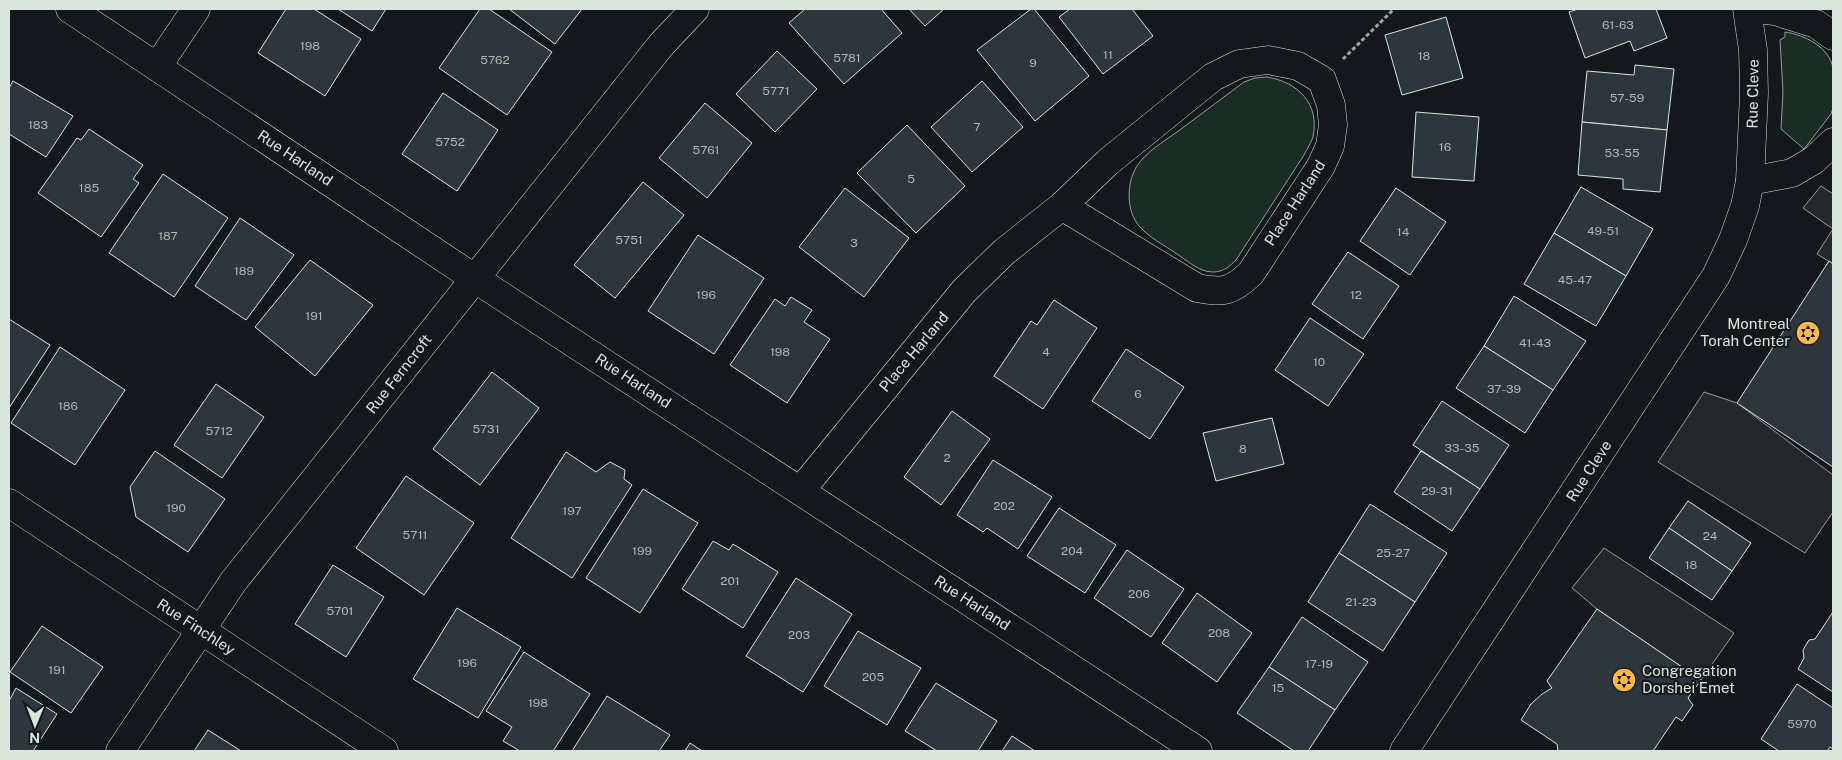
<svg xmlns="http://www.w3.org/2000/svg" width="1842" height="760" font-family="'Public Sans',sans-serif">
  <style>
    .green { fill: #1a2d24; stroke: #939e99 }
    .parking { fill: #24282b; stroke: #939e99 }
    .building { fill: #2c363c; stroke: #d8e6dc }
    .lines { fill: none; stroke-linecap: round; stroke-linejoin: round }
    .street-casing { stroke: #d8e6dc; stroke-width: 29 }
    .path { stroke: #9da8a2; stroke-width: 3; stroke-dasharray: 4 2.5; stroke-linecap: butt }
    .street { stroke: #14181c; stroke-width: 28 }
    .labels { text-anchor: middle; stroke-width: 4; stroke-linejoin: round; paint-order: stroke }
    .number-label { font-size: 12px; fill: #adbab4 }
    .street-label { font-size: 15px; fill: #d8e6dc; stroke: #14181c }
    .poi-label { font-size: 15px; fill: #d8e6dc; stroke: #14181c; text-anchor: end }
  </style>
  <rect width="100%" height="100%" fill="#14181c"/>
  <g class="green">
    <path d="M1785,32C1805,35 1829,47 1833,68C1836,80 1833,96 1833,108L1831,114L1804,149L1781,129L1783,92L1780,40L1785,37Z"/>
    <path d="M1267,77C1298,82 1320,104 1313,137C1311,143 1307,149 1304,155L1236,260C1229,267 1223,272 1213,272C1199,272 1188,261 1177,254C1164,245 1150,238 1140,227C1126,212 1126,183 1137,166C1146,152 1163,142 1177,132C1199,115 1222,99 1244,82L1255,78Z"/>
  </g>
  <g class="parking">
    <polygon points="1821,186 1833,194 1833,264 1817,254 1833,229 1803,208"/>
    <polygon points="1704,392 1737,403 1833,475 1833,512 1805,553 1658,462"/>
    <polygon points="1604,548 1734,633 1701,680 1597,609 1572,588"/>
  </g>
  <g class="building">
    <polygon points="286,9 314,9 361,39 325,96 258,53"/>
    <polygon points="338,9 386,9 372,31"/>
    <polygon points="480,9 489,9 552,52 507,115 439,68"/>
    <polygon points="509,9 582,9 555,44"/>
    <polygon points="805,9 881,9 902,33 844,84 789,23"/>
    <polygon points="909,9 944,9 925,26"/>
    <polygon points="1031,9 1034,9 1089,76 1035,121 977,50"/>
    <polygon points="1070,9 1132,9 1153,36 1103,74 1059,17"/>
    <polygon points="1578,9 1656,9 1667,38 1634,51 1630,41 1585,58 1569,12"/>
    <polygon points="1446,17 1463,78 1402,95 1385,35"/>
    <polygon points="777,51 817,89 775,132 736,94"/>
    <polygon points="1635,65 1674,69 1667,130 1582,122 1587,71 1634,75"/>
    <polygon points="13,81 73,116 46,157 9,134 9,88"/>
    <polygon points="982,81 1023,127 972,172 931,127"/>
    <polygon points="443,93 498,130 457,191 402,154"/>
    <polygon points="705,103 752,143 707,198 659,158"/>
    <polygon points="1416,112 1479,117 1474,181 1412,177"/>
    <polygon points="1582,122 1667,130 1660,192 1623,189 1623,179 1578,175"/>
    <polygon points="907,125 965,186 916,233 857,173"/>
    <polygon points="89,129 143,165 133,179 139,183 101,237 38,193 77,138 81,140"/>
    <polygon points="163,174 228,218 174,297 109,253"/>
    <polygon points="643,182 684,215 615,298 574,265"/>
    <polygon points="1581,187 1653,229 1626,276 1554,233"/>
    <polygon points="845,188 909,238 864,297 799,247"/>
    <polygon points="1396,188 1446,222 1410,275 1360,241"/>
    <polygon points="240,218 294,255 246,320 195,286"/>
    <polygon points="1554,233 1626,276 1596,326 1524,284"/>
    <polygon points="698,235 764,278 714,354 648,311"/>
    <polygon points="1348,252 1399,286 1363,339 1312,304"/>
    <polygon points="310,260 373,305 315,376 255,327"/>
    <polygon points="1829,261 1833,264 1833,467 1737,403"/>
    <polygon points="1514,296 1586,341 1553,390 1484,346"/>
    <polygon points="791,297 812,310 804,322 830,339 787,403 730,365 775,299 785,306"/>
    <polygon points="1054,300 1097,328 1043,409 994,376 1031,321 1037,325"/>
    <polygon points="1310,318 1364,354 1328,406 1275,370"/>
    <polygon points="9,319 50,345 9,408"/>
    <polygon points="1484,346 1553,390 1525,433 1456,388"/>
    <polygon points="60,347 125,390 75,465 11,423"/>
    <polygon points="1126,349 1184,387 1150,439 1092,401"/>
    <polygon points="492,372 539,408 480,485 433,449"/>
    <polygon points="216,384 264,417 222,478 174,445"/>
    <polygon points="1442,401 1509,445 1480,489 1413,445"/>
    <polygon points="952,411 990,439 941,505 904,477"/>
    <polygon points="1272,418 1284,464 1216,481 1203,433"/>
    <polygon points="155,451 225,499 188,552 136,517 130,487"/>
    <polygon points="1421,451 1480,489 1452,531 1394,492"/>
    <polygon points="566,452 596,472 610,462 625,470 624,479 632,485 572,578 511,538"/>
    <polygon points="993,460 1052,497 1018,549 987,528 983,532 957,515"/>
    <polygon points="406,476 474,523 424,595 356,548"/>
    <polygon points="643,489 698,523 640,613 586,578"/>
    <polygon points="1688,501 1751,543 1732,571 1669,528"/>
    <polygon points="1370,504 1447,553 1415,602 1339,553"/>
    <polygon points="1059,508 1116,545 1085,593 1027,556"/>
    <polygon points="1669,528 1732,571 1712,600 1649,558"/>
    <polygon points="713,541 729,550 733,544 778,572 743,628 682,589"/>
    <polygon points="1127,550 1184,589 1151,637 1094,598"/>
    <polygon points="1339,553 1415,602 1383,651 1308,602"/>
    <polygon points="333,565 384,597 346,657 295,624"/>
    <polygon points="796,578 852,614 803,692 746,656"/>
    <polygon points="1197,593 1252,633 1217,682 1162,643"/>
    <polygon points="457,608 521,647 478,718 413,679"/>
    <polygon points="1597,609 1701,680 1688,698 1693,705 1682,721 1676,717 1653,751 1558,751 1557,744 1521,720 1531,704 1542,694 1552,688 1547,681"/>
    <polygon points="1833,612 1833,692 1798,669 1804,658 1803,650 1809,640 1815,639"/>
    <polygon points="1302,617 1368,662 1335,710 1269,667"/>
    <polygon points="42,626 103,667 71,713 10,672"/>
    <polygon points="858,631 921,668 887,725 824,686"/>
    <polygon points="524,652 590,694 553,751 520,751 503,741 512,727 486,711"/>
    <polygon points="1269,667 1335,710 1308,751 1294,751 1237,713"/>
    <polygon points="936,683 997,721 978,751 937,751 905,731"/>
    <polygon points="1797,684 1833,708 1833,749 1830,747 1827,751 1779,751 1761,739"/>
    <polygon points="16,688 57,714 33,751 9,751 9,701"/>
    <polygon points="607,696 670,735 659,751 572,751"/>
    <polygon points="208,730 241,751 194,751"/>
    <polygon points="1012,736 1035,751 1002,751"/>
    <polygon points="690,743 702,751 685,751"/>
  </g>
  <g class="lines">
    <g class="street-casing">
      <g id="street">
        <polyline points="70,9 474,278 1198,751"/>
        <polyline points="1755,9 1775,11 1816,24 1833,36"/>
        <polyline points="157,67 196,9"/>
        <polyline points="1750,181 1792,173 1814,160 1833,142"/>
        <path d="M801,490L964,291L1004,252L1062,206L1108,162L1213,77L1239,64L1268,60L1298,66L1322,80L1331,105L1333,125L1330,146L1321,166L1251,273C1231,292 1224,293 1197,288L1062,206"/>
        <polyline points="9,503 384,751"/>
        <polyline points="120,751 233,582 661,45 695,9"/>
        <polyline points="1404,751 1716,276 1733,240 1745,206 1750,181 1754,93 1753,50 1747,9"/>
      </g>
    </g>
    <polyline class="path" points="1343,59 1394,9"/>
    <use href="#street" class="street"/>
  </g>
  <defs>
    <g id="synagogue-disc" transform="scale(1.25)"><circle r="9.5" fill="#ffb74d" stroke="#14181c"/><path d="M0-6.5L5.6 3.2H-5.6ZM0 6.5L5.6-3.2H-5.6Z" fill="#111"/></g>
  </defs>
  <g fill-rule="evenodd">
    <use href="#synagogue-disc" x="1808" y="333"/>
    <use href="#synagogue-disc" x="1624" y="680"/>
  </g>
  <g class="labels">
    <g class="number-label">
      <text x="1618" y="29">61-63</text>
      <text x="310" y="50">198</text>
      <text x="1108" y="59">11</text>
      <text x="1424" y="60">18</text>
      <text x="847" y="62">5781</text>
      <text x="495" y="64">5762</text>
      <text x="1033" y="67">9</text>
      <text x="776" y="95">5771</text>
      <text x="1627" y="102">57-59</text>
      <text x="38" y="129">183</text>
      <text x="977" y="131">7</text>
      <text x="450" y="146">5752</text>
      <text x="1445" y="151">16</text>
      <text x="706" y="154">5761</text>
      <text x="1622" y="157">53-55</text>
      <text x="911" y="183">5</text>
      <text x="89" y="192">185</text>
      <text x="1603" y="235">49-51</text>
      <text x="1403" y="236">14</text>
      <text x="168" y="240">187</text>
      <text x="629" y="244">5751</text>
      <text x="854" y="247">3</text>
      <text x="244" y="275">189</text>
      <text x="1575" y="284">45-47</text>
      <text x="706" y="299">196</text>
      <text x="1356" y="299">12</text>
      <text x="314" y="320">191</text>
      <text x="1535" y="347">41-43</text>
      <text x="780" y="356">198</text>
      <text x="1046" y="356">4</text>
      <text x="1319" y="366">10</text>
      <text x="1504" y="393">37-39</text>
      <text x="1138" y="398">6</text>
      <text x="68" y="410">186</text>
      <text x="486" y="433">5731</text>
      <text x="219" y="435">5712</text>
      <text x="1462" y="452">33-35</text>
      <text x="1243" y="453">8</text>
      <text x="947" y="462">2</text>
      <text x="1437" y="495">29-31</text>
      <text x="1004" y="510">202</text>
      <text x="176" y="512">190</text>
      <text x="572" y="515">197</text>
      <text x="415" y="539">5711</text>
      <text x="1710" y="540">24</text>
      <text x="642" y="555">199</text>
      <text x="1072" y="555">204</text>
      <text x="1393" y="557">25-27</text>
      <text x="1691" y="569">18</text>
      <text x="730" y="585">201</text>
      <text x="1139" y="598">206</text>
      <text x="1361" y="606">21-23</text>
      <text x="340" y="615">5701</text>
      <text x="1219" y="637">208</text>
      <text x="799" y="639">203</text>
      <text x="467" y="667">196</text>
      <text x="1319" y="668">17-19</text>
      <text x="57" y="674">191</text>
      <text x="873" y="681">205</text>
      <text x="1278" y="692">15</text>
      <text x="538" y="707">198</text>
      <text x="1802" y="728">5970</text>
    </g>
    <g class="street-label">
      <text transform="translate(1753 94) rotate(-89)" y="5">Rue Cleve</text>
      <text transform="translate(295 158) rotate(34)" y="5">Rue Harland</text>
      <text transform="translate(1295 203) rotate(-57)" y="5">Place Harland</text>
      <text transform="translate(914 352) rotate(-50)" y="5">Place Harland</text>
      <text transform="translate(399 374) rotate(-52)" y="5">Rue Ferncroft</text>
      <text transform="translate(633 381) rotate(33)" y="5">Rue Harland</text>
      <text transform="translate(1589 471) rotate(-57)" y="5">Rue Cleve</text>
      <text transform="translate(972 603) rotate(33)" y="5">Rue Harland</text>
      <text transform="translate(196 627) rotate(33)" y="5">Rue Finchley</text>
    </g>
    <g class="poi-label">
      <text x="1790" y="329">Montreal<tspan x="1790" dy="17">Torah Center</tspan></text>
      <text x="1642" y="676" text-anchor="start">Congregation<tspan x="1642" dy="17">Dorshei Emet</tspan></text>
    </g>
  </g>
  <rect width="1842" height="760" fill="none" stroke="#d8e6dc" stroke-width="20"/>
  <g transform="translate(35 725) rotate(181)" stroke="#14181c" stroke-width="4" paint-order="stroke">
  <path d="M0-4L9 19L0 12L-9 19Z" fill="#d8e6dc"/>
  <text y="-8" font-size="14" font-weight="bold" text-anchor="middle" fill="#d8e6dc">N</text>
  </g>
</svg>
